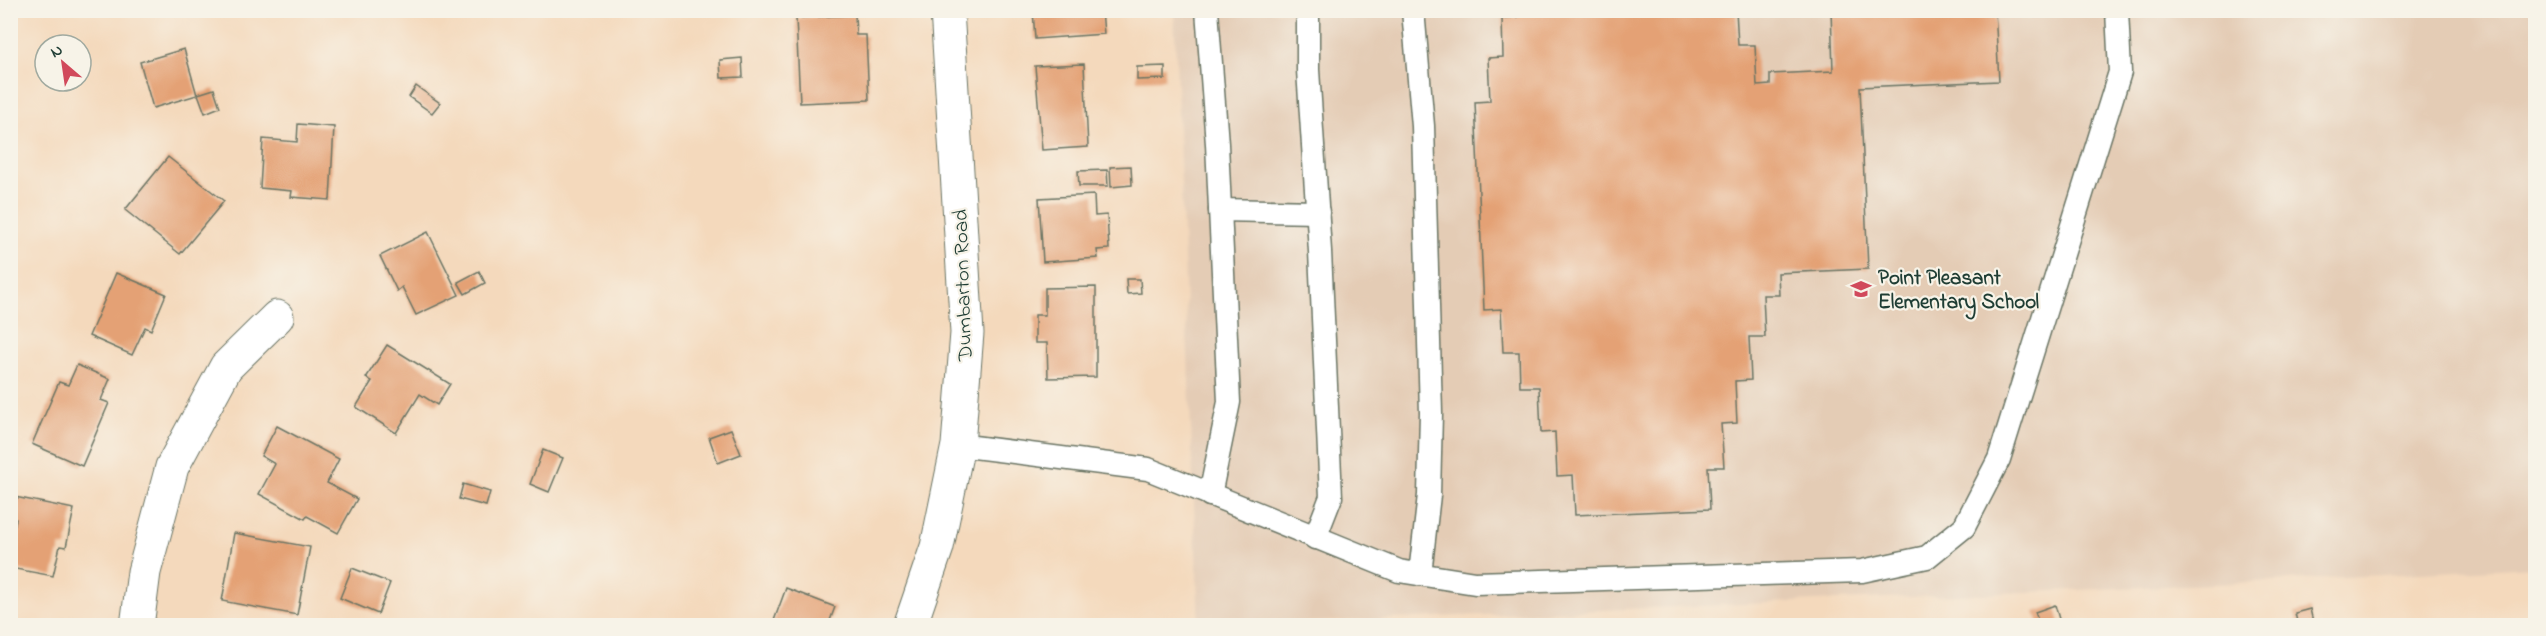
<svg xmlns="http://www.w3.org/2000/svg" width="2546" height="636" font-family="'Indie Flower',sans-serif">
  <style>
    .built { fill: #e4ccb5 }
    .building { fill: #e4a174 }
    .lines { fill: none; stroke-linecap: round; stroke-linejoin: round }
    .lane-casing { stroke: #6a7464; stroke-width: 25 }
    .street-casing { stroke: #6a7464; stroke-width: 35 }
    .lane { stroke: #fff; stroke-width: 22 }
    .street { stroke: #fff; stroke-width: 33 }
    .labels { text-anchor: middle; stroke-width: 4.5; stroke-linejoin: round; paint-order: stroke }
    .poi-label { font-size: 21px; font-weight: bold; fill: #1f3d34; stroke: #f7f3e8; text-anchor: start }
    .street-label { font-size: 21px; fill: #1f3d34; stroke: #f7f3e8 }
  </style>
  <rect width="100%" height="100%" fill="#f7f3e8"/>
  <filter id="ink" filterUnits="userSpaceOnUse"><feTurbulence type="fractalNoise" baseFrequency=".0167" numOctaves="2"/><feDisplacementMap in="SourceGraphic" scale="12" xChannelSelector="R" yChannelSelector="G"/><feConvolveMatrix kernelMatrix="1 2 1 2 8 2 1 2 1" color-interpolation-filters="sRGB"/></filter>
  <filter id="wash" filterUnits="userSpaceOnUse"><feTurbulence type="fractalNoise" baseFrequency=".008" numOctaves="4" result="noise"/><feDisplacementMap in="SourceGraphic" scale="24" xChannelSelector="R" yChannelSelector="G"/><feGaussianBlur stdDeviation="1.35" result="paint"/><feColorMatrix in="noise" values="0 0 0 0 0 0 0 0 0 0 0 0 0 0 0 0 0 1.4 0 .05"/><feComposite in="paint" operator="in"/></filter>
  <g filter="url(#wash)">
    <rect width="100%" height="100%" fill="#f4d9bc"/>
    <polygon class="built" points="1174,11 2535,11 2535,567 2214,584 1249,625 1199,625"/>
    <g id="blocks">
      <g class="building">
        <polygon points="1033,10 1102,10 1104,34 1035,39"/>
        <polygon points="1518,10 1736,10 1738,45 1755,45 1757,86 1770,85 1770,74 1833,71 1831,10 1995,10 1999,81 1860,87 1868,269 1778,273 1779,295 1763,295 1765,337 1749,337 1751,380 1735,381 1737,423 1721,424 1724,467 1708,467 1710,509 1575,515 1573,475 1557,476 1555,432 1541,433 1539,387 1520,387 1519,352 1503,352 1501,309 1484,310 1475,102 1490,101 1488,58 1503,57 1502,18 1518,17"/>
        <polygon points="855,15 856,35 866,35 869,100 800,103 796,18"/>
        <polygon points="184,49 197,95 153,108 140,62"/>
        <polygon points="742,58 743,77 721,78 720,60"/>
        <polygon points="1084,64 1088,147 1042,150 1035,66"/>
        <polygon points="1165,66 1165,79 1137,80 1137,67"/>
        <polygon points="416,86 440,103 432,113 409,97"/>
        <polygon points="214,89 220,107 205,113 198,94"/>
        <polygon points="298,124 334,127 330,200 291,197 292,191 260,188 263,139 297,142"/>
        <polygon points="168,157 224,201 180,254 125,210"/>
        <polygon points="1131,166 1132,185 1111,187 1110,167"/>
        <polygon points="1107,170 1108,186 1079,186 1078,171"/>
        <polygon points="1094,195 1095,216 1107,215 1109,249 1097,250 1098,258 1043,262 1039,198"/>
        <polygon points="428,232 459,295 416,315 402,287 397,291 380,256"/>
        <polygon points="479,271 485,283 465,294 458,282"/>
        <polygon points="116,273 166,294 151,330 145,327 132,355 89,336"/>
        <polygon points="1126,279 1140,279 1141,293 1127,294"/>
        <polygon points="1096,287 1096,377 1048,378 1047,343 1035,343 1035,315 1045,315 1045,288"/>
        <polygon points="387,345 450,384 437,405 420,394 396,433 356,407 372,381 366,378"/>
        <polygon points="77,365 110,379 101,400 109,403 82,466 32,444 59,382 68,385"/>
        <polygon points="277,426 339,459 327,483 357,499 338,533 307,516 305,519 259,494 275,464 261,456"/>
        <polygon points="731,429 741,454 718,463 709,437"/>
        <polygon points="543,450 563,458 549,492 530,484"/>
        <polygon points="463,484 490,492 486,506 459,499"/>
        <polygon points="10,496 74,509 66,547 60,546 53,576 10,568 10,546 16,519 10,518"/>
        <polygon points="234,533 310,547 297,615 222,601"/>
        <polygon points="352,568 390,583 378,614 340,598"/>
        <polygon points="786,588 835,607 828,626 772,626"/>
        <polygon points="2055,605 2061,626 2040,626 2035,612"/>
        <polygon points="2310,609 2314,626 2298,626 2295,613"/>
      </g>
    </g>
  </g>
  <g filter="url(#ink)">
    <use href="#blocks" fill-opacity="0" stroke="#6a7464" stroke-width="1.5"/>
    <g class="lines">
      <g class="lane-casing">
        <g id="lane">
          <polyline points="1207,10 1217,144 1229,402 1210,495"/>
          <polyline points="1308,10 1308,70 1320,251 1331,497 1315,538"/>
          <polyline points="1413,10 1423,126 1431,413 1429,495 1420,574"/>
          <polyline points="1220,210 1318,212"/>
          <polyline points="958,445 1148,469 1399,571 1475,583 1862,571 1927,557 1964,527 1999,459 2120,72 2117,10"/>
        </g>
      </g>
      <g class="street-casing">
        <g id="street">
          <polyline points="137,626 144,572 172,467 226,367 277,317"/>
          <polyline points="910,626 937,547 958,445 967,333 947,10"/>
        </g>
      </g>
      <use href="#lane" class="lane"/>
      <use href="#street" class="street"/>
    </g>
  </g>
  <defs>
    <g id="school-bare" transform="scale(1.62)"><path d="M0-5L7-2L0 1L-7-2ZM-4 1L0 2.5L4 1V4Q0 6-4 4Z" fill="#d1495b" stroke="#f7f3e8" stroke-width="2.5" paint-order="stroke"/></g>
  </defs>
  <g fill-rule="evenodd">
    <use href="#school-bare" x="1861" y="289"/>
  </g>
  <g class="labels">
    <g class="poi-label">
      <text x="1878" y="284">Point Pleasant<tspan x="1878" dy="24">Elementary School</tspan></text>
    </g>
    <g class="street-label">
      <text transform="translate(962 285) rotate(-92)" y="7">Dumbarton Road</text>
    </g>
  </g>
  <rect width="2546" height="636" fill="none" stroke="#f7f3e8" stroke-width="36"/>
  <g transform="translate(63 63) rotate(331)"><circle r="28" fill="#f7f3e8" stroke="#a1aaa0" stroke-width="1.5"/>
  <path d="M0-4.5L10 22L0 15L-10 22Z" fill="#d1495b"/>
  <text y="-9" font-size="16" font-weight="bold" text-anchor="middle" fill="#1f3d34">N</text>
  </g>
</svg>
